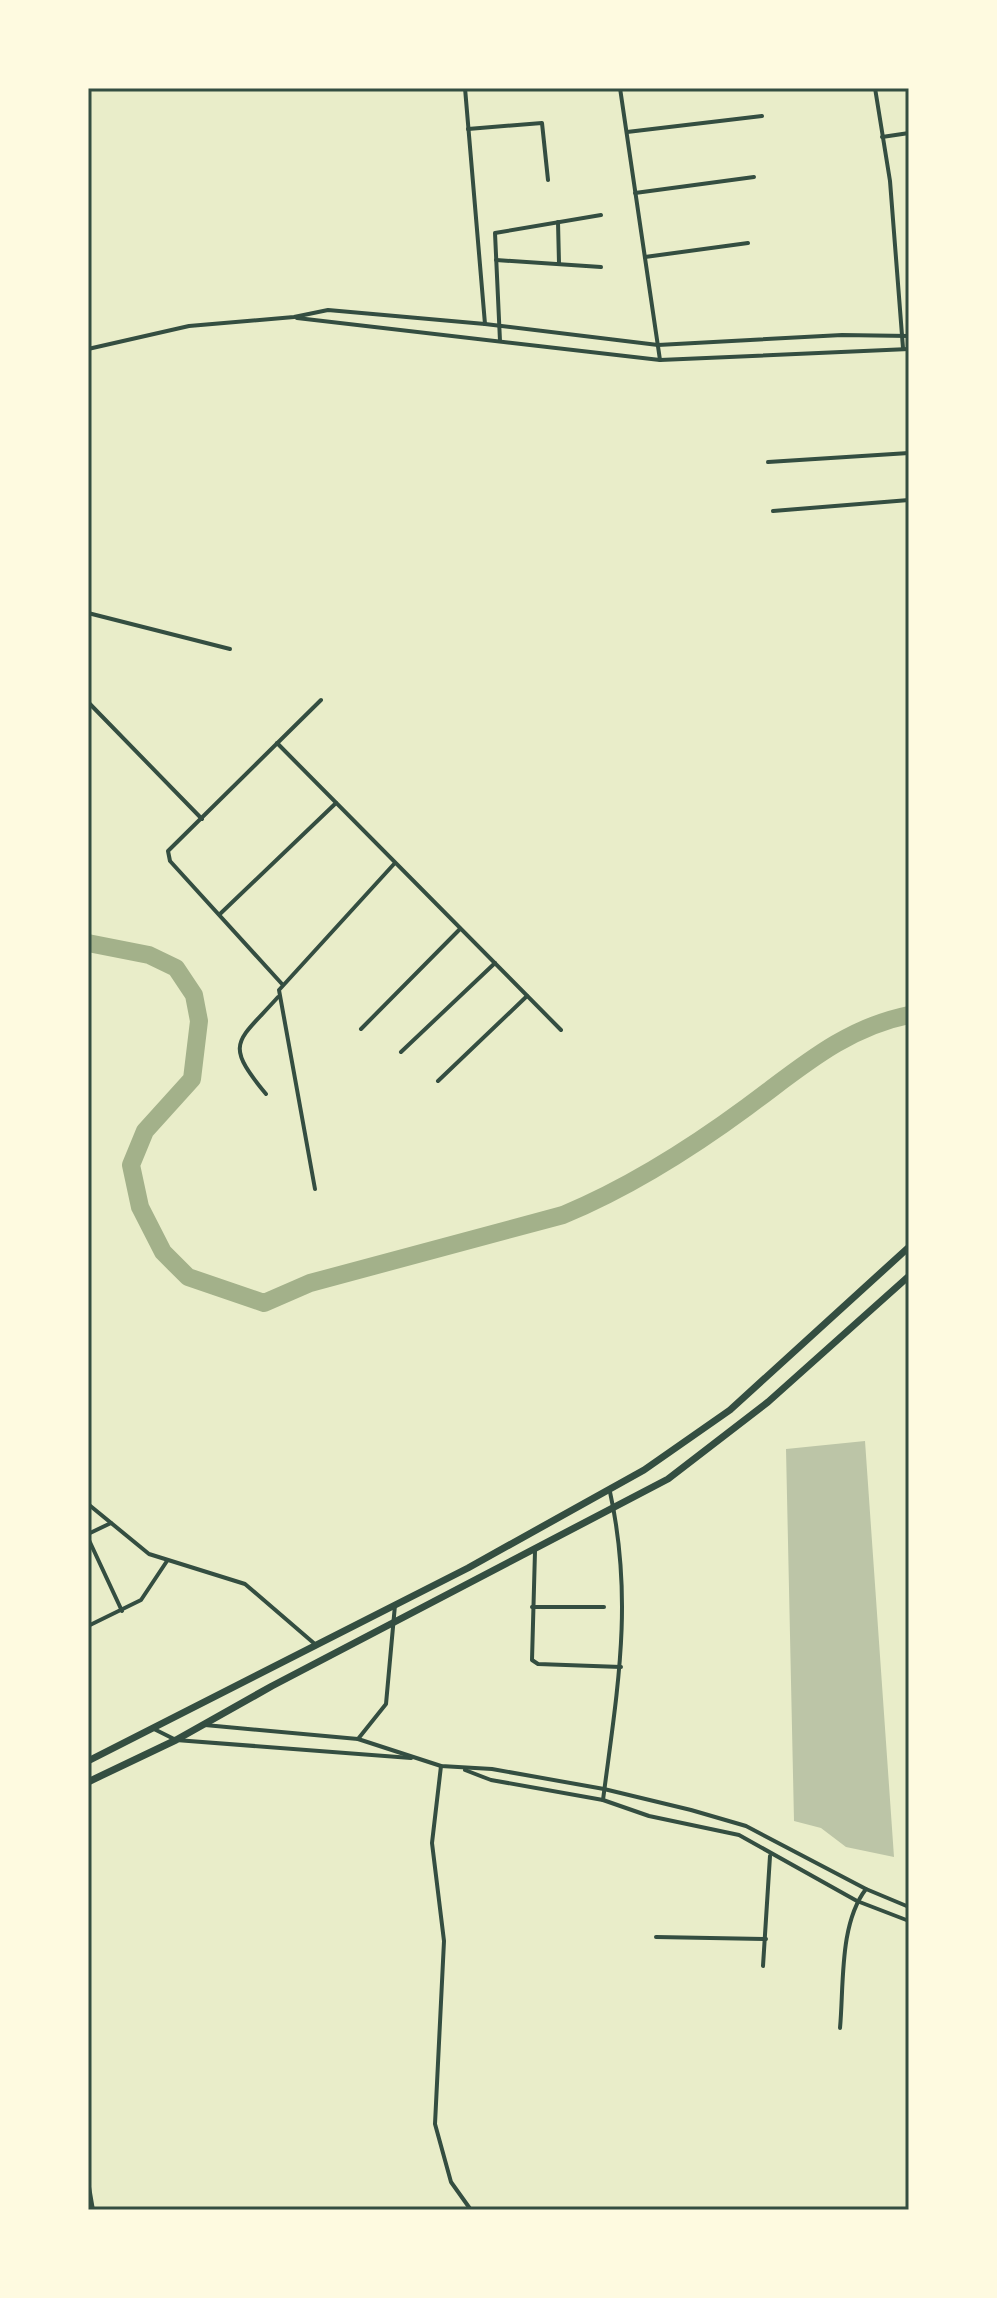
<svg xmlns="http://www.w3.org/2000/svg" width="997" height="2298" font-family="'Archivo Narrow',sans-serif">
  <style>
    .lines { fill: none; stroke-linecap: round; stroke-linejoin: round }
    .river { stroke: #a3b18a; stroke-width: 18 }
    .building { fill: #bcc5a7 }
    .minor { stroke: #344e41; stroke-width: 4 }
    .primary { stroke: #344e41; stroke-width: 7 }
    .neatline { fill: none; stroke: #344e41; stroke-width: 3 }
  </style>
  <rect width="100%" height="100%" fill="#e9edc9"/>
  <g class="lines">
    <path class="river" d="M88,943L149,955L176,968L194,995L199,1021L192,1079L145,1131L131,1165L140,1207L163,1252L188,1277L264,1303L310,1283L563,1215C628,1188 690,1149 747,1107C799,1069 844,1028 909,1015"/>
  </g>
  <polygon class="building" points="865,1441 894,1857 846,1847 821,1828 794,1821 786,1449"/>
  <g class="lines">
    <g class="minor">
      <polyline points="465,88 485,324"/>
      <polyline points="620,88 660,360"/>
      <polyline points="875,88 890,181 903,348"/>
      <polyline points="468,129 542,123 548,180"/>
      <polyline points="627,132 762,116"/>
      <polyline points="882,137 909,133"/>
      <polyline points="635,193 754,177"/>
      <polyline points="558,222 559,263"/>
      <polyline points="645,257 748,243"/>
      <polyline points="496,260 601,267"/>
      <polyline points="297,318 660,360 909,349"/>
      <polyline points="500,341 495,233 601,215"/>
      <polyline points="88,349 189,326 294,317 328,310 485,324 658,345 842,335 909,336"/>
      <polyline points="768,462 909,453"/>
      <polyline points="773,511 909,500"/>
      <polyline points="88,613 230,649"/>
      <polyline points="88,702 202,819"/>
      <polyline points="277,743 561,1030"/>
      <polyline points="221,913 336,803"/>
      <polyline points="282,984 170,861 168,851 321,700"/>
      <polyline points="361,1029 460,929"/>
      <polyline points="401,1052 495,963"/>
      <polyline points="438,1081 527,996"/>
      <path d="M266,1094C223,1042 237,1043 278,997"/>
      <polyline points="315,1189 279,990 394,864"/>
      <polyline points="88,1504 149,1554 245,1584 316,1645"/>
      <polyline points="88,1534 111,1523"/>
      <polyline points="88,1538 122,1611"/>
      <polyline points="535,1551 532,1660 538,1664 621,1667"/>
      <polyline points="532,1607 604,1607"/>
      <polyline points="88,1626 141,1600 167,1561"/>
      <polyline points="205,1725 358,1739 441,1766 492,1769 604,1789 691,1810 746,1826 866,1889 909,1907"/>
      <polyline points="154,1729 176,1740 411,1758"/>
      <polyline points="358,1739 386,1704 395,1605"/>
      <polyline points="441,1766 432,1843 444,1941 435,2124 451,2182 471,2210"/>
      <polyline points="465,1770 491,1780 603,1800 649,1816 739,1835 857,1901 909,1921"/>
      <path d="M603,1800C617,1691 634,1602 610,1492"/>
      <polyline points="656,1937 766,1939"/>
      <polyline points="763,1966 770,1856"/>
      <path d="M840,2028C844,1985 839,1924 866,1889"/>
      <polyline points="88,2181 93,2210"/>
    </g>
    <g class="primary">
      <polyline points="88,1761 468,1568 644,1470 730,1410 909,1247"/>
      <polyline points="88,1782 176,1740 272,1686 668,1479 768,1402 909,1276"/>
    </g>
  </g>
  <rect width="997" height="2298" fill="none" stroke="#fefae0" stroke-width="180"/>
  <rect x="90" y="90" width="817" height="2118" class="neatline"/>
</svg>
